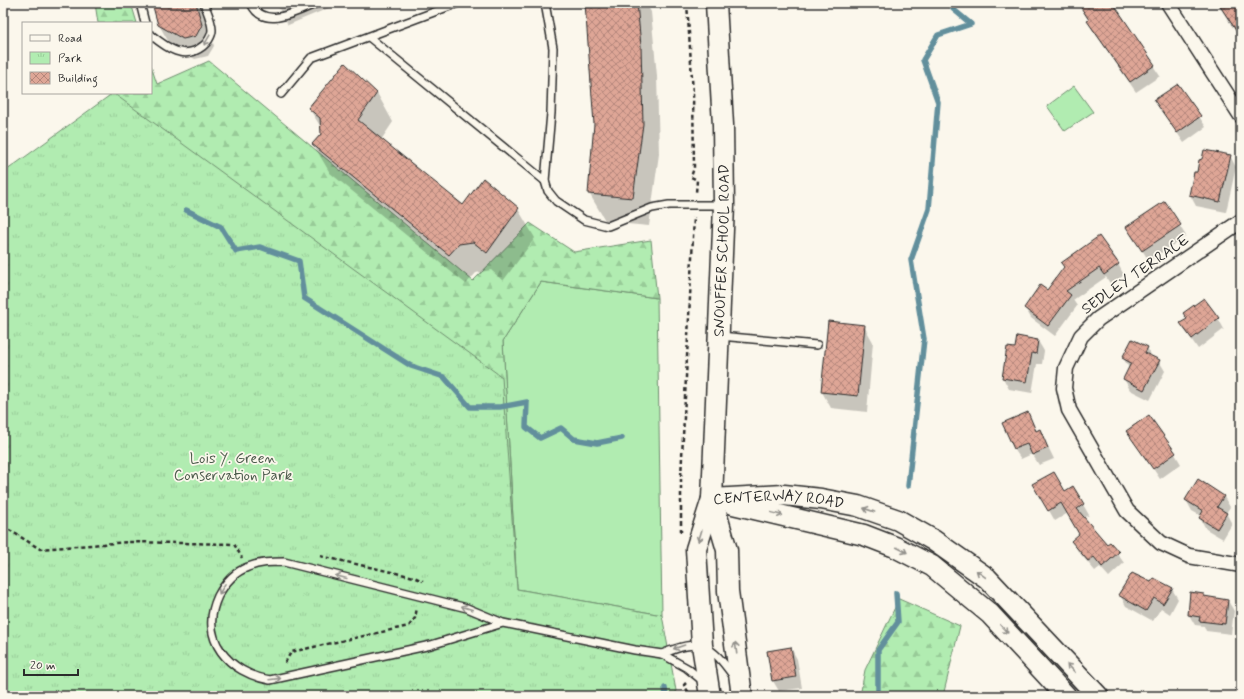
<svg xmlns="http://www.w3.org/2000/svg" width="1244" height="699" font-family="Mynerve,sans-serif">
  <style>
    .grass { fill: #b1ecb1; stroke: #6e8c6e }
    .forest { fill: url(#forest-firs); stroke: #6e8c6e }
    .park { fill: url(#park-tufts); stroke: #6e8c6e }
    .shadow { fill: #0003 }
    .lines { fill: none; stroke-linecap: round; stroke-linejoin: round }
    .stream { stroke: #628f9c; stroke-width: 5.5 }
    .building { fill: url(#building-cross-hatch); stroke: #2b2b2b }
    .lane-casing { stroke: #2b2b2b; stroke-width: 10 }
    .street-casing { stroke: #2b2b2b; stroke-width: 17 }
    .secondary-casing { stroke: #2b2b2b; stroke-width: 23 }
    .path { stroke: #2b2b2b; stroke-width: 2.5; stroke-dasharray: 4 3; stroke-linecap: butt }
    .lane { stroke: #fbf7ec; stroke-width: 7 }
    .street { stroke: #fbf7ec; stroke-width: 14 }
    .secondary { stroke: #fbf7ec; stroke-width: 20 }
    .oneway { stroke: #93918c }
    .labels { text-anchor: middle; stroke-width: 3.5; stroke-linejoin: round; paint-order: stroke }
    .street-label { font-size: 15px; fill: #2b2b2b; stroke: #fbf7ec }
    .park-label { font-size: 15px; fill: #4c5b4c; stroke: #fbf7ec }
  </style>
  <defs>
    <pattern id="forest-firs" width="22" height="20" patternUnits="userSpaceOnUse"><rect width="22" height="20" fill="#b1ecb1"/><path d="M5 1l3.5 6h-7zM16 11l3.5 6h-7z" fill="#98cb98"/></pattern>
    <pattern id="park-tufts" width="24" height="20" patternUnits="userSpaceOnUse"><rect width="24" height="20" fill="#b1ecb1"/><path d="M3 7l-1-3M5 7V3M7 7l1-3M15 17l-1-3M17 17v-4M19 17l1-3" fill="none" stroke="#98cb98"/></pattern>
    <pattern id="building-cross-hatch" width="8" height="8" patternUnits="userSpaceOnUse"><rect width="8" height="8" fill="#dea696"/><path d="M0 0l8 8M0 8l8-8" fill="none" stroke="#b4877b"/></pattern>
  </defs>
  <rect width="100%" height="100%" fill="#fbf7ec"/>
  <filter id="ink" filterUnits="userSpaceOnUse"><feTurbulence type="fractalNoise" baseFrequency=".025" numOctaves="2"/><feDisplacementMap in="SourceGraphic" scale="8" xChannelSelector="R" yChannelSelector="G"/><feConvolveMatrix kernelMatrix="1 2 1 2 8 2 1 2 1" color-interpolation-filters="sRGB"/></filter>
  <g filter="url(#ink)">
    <g class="grass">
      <polygon points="1074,86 1093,112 1065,131 1047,106"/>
      <polygon points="541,282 657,298 662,615 517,589 503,341"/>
    </g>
    <g class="forest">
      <polygon points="95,3 131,3 137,23 98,23"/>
      <polygon points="209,61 473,281 530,223 574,252 651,240 657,298 541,282 503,341 517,589 3,180 66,151 111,93 151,93 151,66 157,84"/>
      <polygon points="899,599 960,626 943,696 860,696 865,670"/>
    </g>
    <polygon class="park" points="113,93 502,377 517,589 662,615 677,696 3,696 3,173"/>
    <g class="shadow">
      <polygon points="153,3 202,3 214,46 208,56 195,59 171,46 159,25"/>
      <polygon points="276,3 341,3 288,25"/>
      <polygon points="586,3 646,3 651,12 657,76 659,154 649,226 606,222 589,193 595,124"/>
      <polygon points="1083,3 1111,3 1160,76 1136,92 1094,32 1088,21 1090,20"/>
      <polygon points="1217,3 1241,3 1241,40"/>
      <polygon points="345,65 377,93 393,122 381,140 463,207 483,180 518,209 535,238 503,281 491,270 476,273 466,284 330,173 313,144 322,134 322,129 309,108"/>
      <polygon points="1178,85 1206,127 1184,143 1156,101"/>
      <polygon points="1230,156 1236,167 1226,212 1196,206 1190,195"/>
      <polygon points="1165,203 1186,236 1149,261 1134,237"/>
      <polygon points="1118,264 1124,275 1111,285 1106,277 1073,300 1077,306 1055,336 1031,318 1025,308 1047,291 1065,268"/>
      <polygon points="1218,318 1224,329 1198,349 1181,324"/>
      <polygon points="828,323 864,326 873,342 867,412 831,408 822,392"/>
      <polygon points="1038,341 1044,351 1042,364 1037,364 1032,393 1009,389 1003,378 1008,348 1016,349"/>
      <polygon points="1147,348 1153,358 1159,361 1165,371 1150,400 1130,390 1124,379 1129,368 1123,358"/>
      <polygon points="1027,413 1037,432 1040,430 1054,459 1039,465 1032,454 1021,459 1014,449"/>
      <polygon points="1128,431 1175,454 1181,464 1160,479"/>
      <polygon points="1034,484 1065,492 1073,487 1089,515 1084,518 1107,546 1110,543 1124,563 1109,577 1100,567 1095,571 1078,551 1072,541 1080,534 1068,513 1055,521"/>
      <polygon points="1224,497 1230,507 1226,513 1232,524 1223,539 1206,529 1200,518 1201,516 1192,511 1186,500"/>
      <polygon points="1151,584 1172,589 1178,599 1170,614 1161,608 1153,621 1126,606 1120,595"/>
      <polygon points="1205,598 1228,601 1234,611 1231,634 1206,631 1204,626 1195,625 1189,615"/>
      <polygon points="791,648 797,659 802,688 779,691 773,681"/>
    </g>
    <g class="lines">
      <g class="stream">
        <polyline points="186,210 221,227 236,251 260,247 299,261 304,298 411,366 444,377 470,407 500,407 527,402 526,427 540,438 561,428 574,439 597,443 622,438"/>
        <polyline points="908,486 924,339 911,260 929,209 938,102 923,60 938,35 971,24 953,9 951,3"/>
        <polyline points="665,688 666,696"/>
        <polyline points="878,696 878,650 898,622 896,593"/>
      </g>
    </g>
    <g class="building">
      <polygon points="152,3 196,3 202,25 196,36 183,39 158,25"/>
      <polygon points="585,3 637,3 641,46 643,124 633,198 588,194 594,124"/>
      <polygon points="1078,3 1113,3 1155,65 1130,82 1087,21 1089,20"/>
      <polygon points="1218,3 1241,3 1241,38"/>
      <polygon points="345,63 377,93 358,120 463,205 483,178 519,208 487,253 473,242 459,244 449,255 312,144 321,134 320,118 308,108"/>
      <polygon points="1178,84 1201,116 1177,133 1154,100"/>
      <polygon points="1204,150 1231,155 1220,202 1189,195 1194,172 1197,172 1199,160 1202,159"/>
      <polygon points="1165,201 1181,225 1142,251 1126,227"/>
      <polygon points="1099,236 1119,264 1104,275 1099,268 1066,291 1071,295 1048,326 1024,308 1040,285 1047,290 1064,267 1061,263"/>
      <polygon points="1204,298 1219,318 1192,339 1180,323 1187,319 1183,313"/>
      <polygon points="828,321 865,325 858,396 821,392"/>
      <polygon points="1017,336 1038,340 1036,354 1032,353 1027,382 1002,378 1007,347 1015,348"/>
      <polygon points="1132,339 1148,347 1145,353 1160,360 1144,390 1123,379 1131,363 1122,358"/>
      <polygon points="1028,412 1036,431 1040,429 1048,448 1032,455 1027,444 1014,449 1002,423"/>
      <polygon points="1149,415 1176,453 1153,469 1126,431"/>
      <polygon points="1054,472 1065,491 1073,486 1084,504 1077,509 1107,544 1110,542 1119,552 1102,567 1094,557 1088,561 1071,541 1079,534 1061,503 1048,511 1032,484"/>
      <polygon points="1198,479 1224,496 1217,507 1227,513 1217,529 1199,518 1203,511 1185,500"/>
      <polygon points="1132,573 1151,582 1154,578 1173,588 1163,604 1154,598 1146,611 1118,595"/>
      <polygon points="1190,592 1204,594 1204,596 1228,600 1225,624 1199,621 1200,617 1188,615"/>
      <polygon points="791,647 796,677 772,681 767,651"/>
    </g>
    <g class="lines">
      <g class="lane-casing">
        <g id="lane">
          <polyline points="140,3 145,23"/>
          <path d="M251,3C263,31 298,11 317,3"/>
          <polyline points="545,3 553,48 551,113 545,181 548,191 556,201 584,220 608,226 652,208 669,205 723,205"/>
          <path d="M151,35C167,48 184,61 203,46C207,43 212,36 212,30C212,22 207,11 204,3"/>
          <polyline points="369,37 545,181"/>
          <polyline points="281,94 311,58 458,3"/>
          <polyline points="720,336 817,345"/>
          <path d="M503,623L431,645L270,680C229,673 198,639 218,596C225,583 234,572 248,567C260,562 271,562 284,562L467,608L503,623L635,650L662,654L687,668L703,681"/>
          <path d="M662,654C700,638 710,643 734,677"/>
        </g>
      </g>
      <g class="street-casing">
        <g id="street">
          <polyline points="1168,3 1241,116"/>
          <polyline points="1241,221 1098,319 1081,336 1066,368 1064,388 1069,410 1127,511 1161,543 1189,556 1241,565"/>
        </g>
      </g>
      <g class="secondary-casing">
        <g id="secondary">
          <path id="s1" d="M712,499L784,495L821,499L858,506L898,520L933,540L987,578L1098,696"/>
          <polyline points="712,499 727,550 728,591 742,696"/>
          <polyline points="733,504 864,535 895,547 932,566 990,614 1066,696"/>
          <path id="s2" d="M710,696L702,645L696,549L712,499L724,205L723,125L716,3"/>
        </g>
      </g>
      <g class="path">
        <polyline points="687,3 693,93 694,168 691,177 697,180 696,193"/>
        <polyline points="3,526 40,549 128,542 234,544 242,558"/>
        <polyline points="681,532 681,477 694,217"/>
        <polyline points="320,556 414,577 423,581"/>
        <polyline points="285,663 291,652 409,626 415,618 417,608"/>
        <polyline points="686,683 684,685 689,693"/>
        <polyline points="252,696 264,692"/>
      </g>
      <use href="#lane" class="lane"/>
      <use href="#street" class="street"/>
      <use href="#secondary" class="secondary"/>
    </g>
    <defs><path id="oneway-shaft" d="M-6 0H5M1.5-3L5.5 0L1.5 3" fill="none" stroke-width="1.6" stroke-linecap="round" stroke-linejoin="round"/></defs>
    <g class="oneway">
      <use href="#oneway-shaft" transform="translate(207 40) rotate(120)"/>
      <use href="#oneway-shaft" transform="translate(869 510) rotate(-161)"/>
      <use href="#oneway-shaft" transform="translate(777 514) rotate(14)"/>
      <use href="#oneway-shaft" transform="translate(700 536) rotate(107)"/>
      <use href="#oneway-shaft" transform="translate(902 550) rotate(27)"/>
      <use href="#oneway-shaft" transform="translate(981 574) rotate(-144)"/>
      <use href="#oneway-shaft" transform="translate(341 577) rotate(-166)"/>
      <use href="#oneway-shaft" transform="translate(222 589) rotate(120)"/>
      <use href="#oneway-shaft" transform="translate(467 608) rotate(-162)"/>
      <use href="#oneway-shaft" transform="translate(1004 629) rotate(47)"/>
      <use href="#oneway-shaft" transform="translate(679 647) rotate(161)"/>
      <use href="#oneway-shaft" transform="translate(736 648) rotate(-97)"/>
      <use href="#oneway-shaft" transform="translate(1071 668) rotate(-133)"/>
      <use href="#oneway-shaft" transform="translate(275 679) rotate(-7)"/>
    </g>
  </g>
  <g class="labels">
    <g class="street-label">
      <text dy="5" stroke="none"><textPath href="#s2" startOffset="449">SNOUFFER SCHOOL ROAD</textPath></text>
      <text transform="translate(1135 274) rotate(-35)" y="5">SEDLEY TERRACE</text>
      <text dy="5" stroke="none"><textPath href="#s1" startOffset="67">CENTERWAY ROAD</textPath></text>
    </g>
    <g class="park-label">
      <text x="233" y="463">Lois Y. Green<tspan x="233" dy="17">Conservation Park</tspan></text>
    </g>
  </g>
  <rect width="1244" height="699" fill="none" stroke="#fbf7ec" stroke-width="16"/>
  <rect x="8" y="8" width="1228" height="683" fill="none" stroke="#2b2b2b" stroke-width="1.5" filter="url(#ink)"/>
  <rect x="22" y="22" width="130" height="72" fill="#fbf7ec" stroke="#a8a59f"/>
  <rect x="30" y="35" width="20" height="6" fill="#fbf7ec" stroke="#a8a59f"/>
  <text x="58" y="42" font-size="12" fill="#2b2b2b">Road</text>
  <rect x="30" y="52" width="20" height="12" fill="url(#park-tufts)" stroke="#a8a59f"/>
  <text x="58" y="62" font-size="12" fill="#2b2b2b">Park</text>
  <rect x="30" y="72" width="20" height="12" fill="url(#building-cross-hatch)" stroke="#a8a59f"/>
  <text x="58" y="82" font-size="12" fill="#2b2b2b">Building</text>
  <path d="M24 669v6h54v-6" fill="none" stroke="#2b2b2b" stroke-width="2"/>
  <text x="30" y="669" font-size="12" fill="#2b2b2b" stroke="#fbf7ec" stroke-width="3" paint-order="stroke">20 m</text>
</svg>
